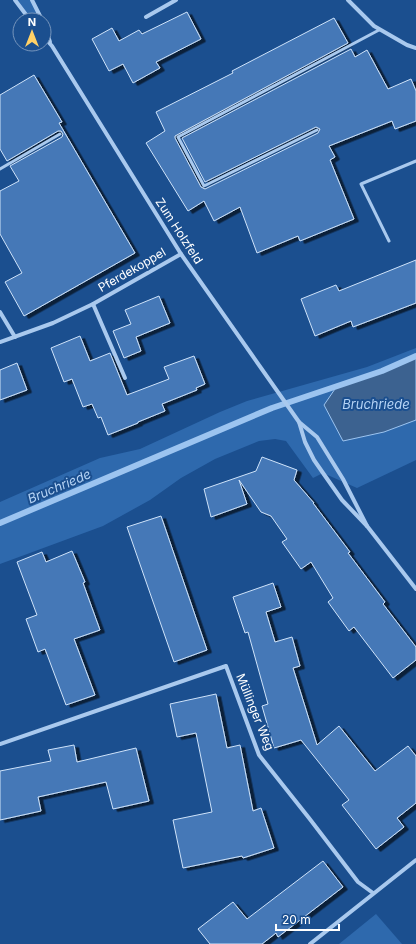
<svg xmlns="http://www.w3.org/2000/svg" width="416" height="944" font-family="Inter,sans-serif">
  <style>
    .green { fill: #2e69ad }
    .water { fill: #3c6290; stroke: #9cc4f0 }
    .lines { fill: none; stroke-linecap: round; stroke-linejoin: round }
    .stream { stroke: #9cc4f0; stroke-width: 6 }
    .building { fill: #4478b7; stroke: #cfe3fa; filter: url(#shadow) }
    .lane { stroke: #a9c9ee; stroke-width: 3 }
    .street { stroke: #a9c9ee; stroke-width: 4 }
    .labels { text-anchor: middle; stroke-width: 4; stroke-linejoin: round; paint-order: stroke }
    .street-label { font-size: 12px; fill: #fff; stroke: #1b4f8f }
    .water-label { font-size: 13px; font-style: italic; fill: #b5d3f5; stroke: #1b4f8f }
  </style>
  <defs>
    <filter id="shadow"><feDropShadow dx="4.5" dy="2.5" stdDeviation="0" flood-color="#0009"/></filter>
  </defs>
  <rect width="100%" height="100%" fill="#1b4f8f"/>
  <g class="green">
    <polygon points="15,0 32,0 41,20 31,20"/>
    <polygon points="416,348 416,460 414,461 357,488 323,473 313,478 286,441 275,439 259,441 215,459 181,478 150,500 103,526 0,564 0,502 100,458 140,449 220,412 247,401 367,367"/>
    <polygon points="376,914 402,944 339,944"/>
  </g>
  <polygon class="water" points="416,356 416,420 384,432 343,441 324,405 337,386 382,371"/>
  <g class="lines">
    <polyline class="stream" points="0,523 272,408 382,371 416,356"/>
  </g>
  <g class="building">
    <polygon points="187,12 201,39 156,62 160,68 133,83 123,64 109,71 92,39 112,28 119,41 139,30 142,34"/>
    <polygon points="334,18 348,43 175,136 175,138 201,187 205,189 318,133 320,129 316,127 205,182 182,138 351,49 355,57 367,50 388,89 411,79 416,91 416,121 395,129 392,121 329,146 335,157 330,160 354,219 300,241 298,236 257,253 240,207 214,221 204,201 188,211 146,143 165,131 156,112 233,73 232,71"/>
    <polygon points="34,75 62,122 59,123 135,253 24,316 5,282 22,273 0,234 0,191 19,181 10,166 62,137 63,134 61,131 58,131 7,161 0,149 0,95"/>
    <polygon points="416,260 416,303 353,327 351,321 315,336 301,299 336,285 339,291"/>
    <polygon points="159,296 170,323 136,337 141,351 124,358 113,331 131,324 125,310"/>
    <polygon points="80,336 90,361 110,353 127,395 169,379 164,367 194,356 205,384 196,388 197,390 162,404 165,411 138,422 138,423 108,435 101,417 98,418 92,404 83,407 72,379 64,382 51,348"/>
    <polygon points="17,363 27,390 0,400 0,370"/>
    <polygon points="262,457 297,470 294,480 314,503 313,503 350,552 348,553 385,602 383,604 416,647 416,660 393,678 354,627 349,631 328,602 333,598 311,562 301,569 282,542 287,539 271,516 261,512 239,480 247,504 211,517 204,489 256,471"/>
    <polygon points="161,516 207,650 174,662 127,527"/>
    <polygon points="72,551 85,582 83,583 100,630 74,639 95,695 66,705 45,649 38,652 26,619 37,615 17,562 42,552 46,562"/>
    <polygon points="273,583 281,607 266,612 275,642 292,637 300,666 293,668 317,745 339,726 375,771 408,746 416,756 416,803 397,818 404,827 376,849 342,805 349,800 301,740 274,748 262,706 268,704 248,632 245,633 233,597"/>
    <polygon points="216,694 227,748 240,745 253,811 261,808 274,848 243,858 242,856 183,868 173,820 212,812 196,733 177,737 170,704"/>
    <polygon points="74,745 77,762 136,748 149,801 113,809 106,782 38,797 41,811 0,820 0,771 51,761 48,750"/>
    <polygon points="323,861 343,887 278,937 276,933 262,944 210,944 198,929 233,902 247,919"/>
  </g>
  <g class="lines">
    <g class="lane">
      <polyline points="317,130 204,186 178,137 379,30"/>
      <polyline points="0,169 60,134"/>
      <polyline points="389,241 361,184 416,161"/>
    </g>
    <g class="street">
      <polyline points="15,0 30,20"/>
      <polyline points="32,0 42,20"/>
      <polyline points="348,0 374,26 407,45 416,48"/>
      <polyline points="146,17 176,0"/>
      <polyline points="44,25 50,42"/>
      <polyline points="44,37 52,46 181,254 299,422 317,437 343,479 367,526"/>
      <polyline points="93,304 125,378"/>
      <polyline points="0,312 15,337"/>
      <polyline points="0,342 53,323 93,304 181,254"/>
      <polyline points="299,422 305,442 314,460 323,473 342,500 367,526 416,589"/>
      <polyline points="0,744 226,666 259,755 309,818 358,882 373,893"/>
      <polyline points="310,944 416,860"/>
    </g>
  </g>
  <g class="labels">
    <g class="street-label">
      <text transform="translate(179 231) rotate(57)" y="4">Zum Holzfeld</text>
      <text transform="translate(132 270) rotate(-30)" y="4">Pferdekoppel</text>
      <text transform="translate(255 712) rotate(68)" y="4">Müllinger Weg</text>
    </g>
    <g class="water-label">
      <text x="376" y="409">Bruchriede</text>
      <text transform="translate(59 486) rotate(-23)" y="5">Bruchriede</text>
    </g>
  </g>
  <g transform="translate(32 32)"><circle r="19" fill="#1b4f8f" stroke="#7695bc"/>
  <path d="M0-3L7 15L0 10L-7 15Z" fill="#ffd166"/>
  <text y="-6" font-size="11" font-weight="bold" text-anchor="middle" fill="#ffffff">N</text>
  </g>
  <path d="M276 924v6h63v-6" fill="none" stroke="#ffffff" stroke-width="2"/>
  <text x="282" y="924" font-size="12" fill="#ffffff" stroke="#1b4f8f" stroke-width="3" paint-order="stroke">20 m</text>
</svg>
